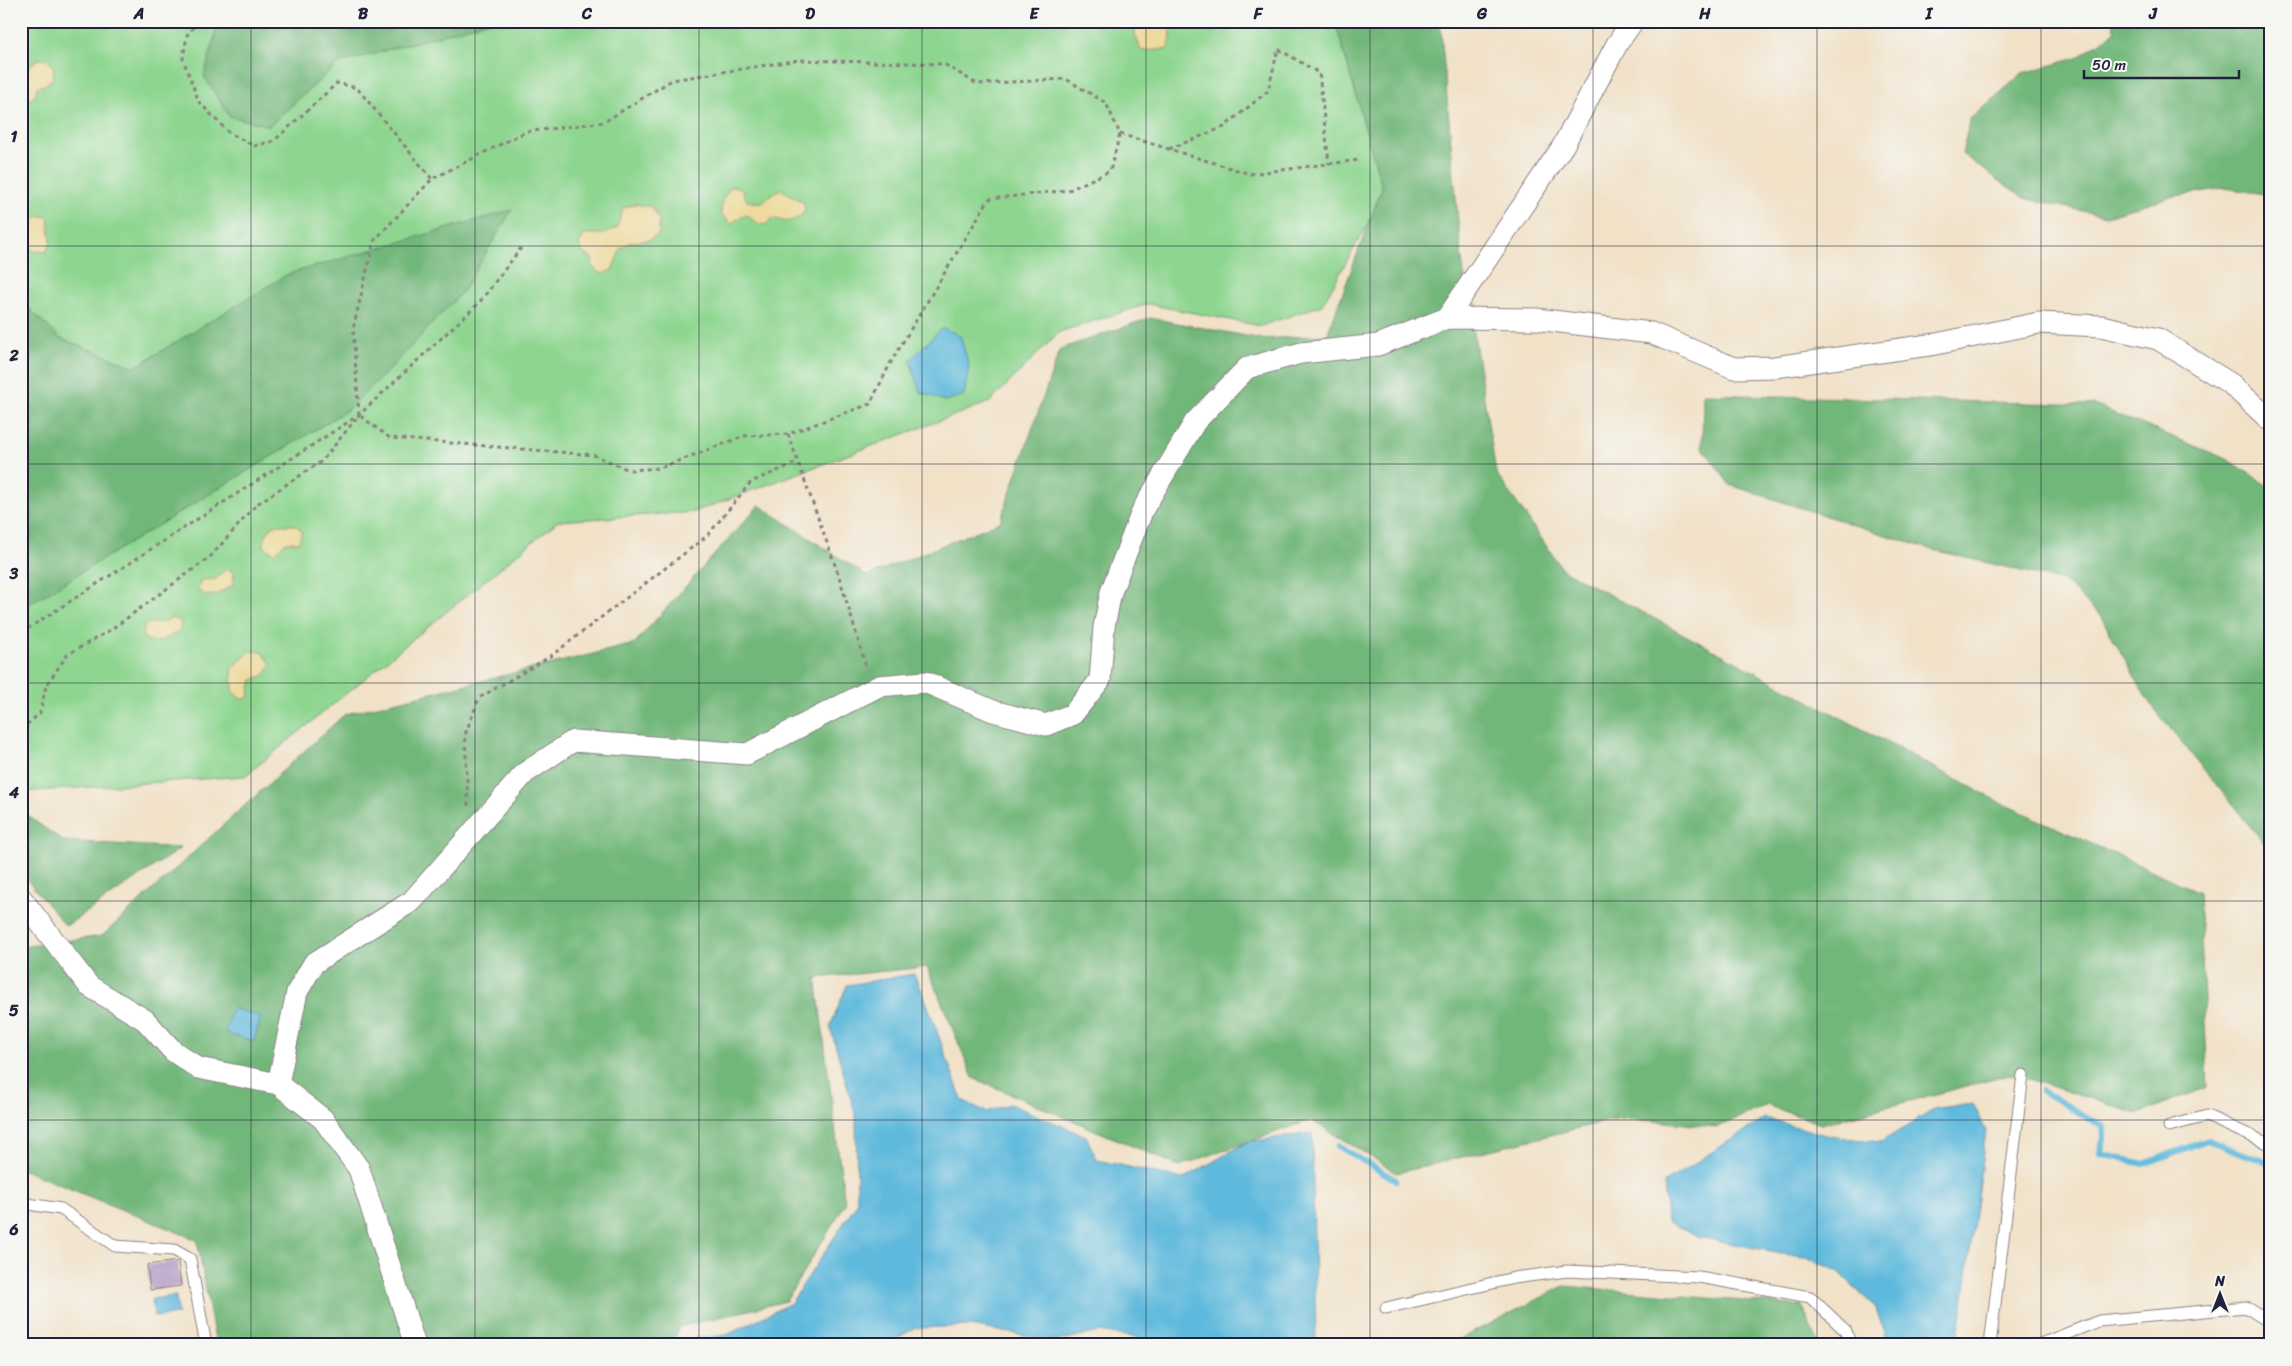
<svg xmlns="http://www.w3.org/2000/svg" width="2292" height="1366" font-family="Sriracha,sans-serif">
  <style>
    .green { fill: #8ed690; stroke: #587c66 }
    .forest { fill: #72b77a; stroke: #4a6c5a }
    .sand { fill: #eeda9e; stroke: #887e6c }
    .water { fill: #5fb9dc; stroke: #406e8c }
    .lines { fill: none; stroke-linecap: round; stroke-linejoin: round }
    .stream { stroke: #5fb9dc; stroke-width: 6 }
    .building { fill: #b29ac2 }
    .service-casing { stroke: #8a8281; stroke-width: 13 }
    .minor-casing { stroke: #8a8281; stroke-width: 23 }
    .path { stroke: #8a8281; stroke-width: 3; stroke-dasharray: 4 4; stroke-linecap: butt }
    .service { stroke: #fff; stroke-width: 11 }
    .minor { stroke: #fff; stroke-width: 21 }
    .grid { fill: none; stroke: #22223b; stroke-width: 1; stroke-opacity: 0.55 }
    .neatline { fill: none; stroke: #22223b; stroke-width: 2 }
    .grid-label { font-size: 16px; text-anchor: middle; font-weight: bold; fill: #22223b }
  </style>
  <rect width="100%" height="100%" fill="#f6f6f2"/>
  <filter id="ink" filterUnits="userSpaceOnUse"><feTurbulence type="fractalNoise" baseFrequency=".02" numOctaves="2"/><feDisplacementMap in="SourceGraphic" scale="10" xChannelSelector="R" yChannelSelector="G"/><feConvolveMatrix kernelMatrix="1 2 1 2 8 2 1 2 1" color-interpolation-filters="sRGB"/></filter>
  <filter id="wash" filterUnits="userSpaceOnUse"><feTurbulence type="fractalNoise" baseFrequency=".0096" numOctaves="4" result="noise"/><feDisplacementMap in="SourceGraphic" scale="20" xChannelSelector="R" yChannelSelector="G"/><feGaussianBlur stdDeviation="1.12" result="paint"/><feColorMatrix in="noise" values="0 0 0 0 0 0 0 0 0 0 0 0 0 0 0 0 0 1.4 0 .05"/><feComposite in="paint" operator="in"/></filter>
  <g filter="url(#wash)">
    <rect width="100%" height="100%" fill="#f1e1c7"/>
    <polygon class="green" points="21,21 1356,21 1394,177 1322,305 1261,326 1148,304 1059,332 990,402 694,512 558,521 245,776 21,792"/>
    <g class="forest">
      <polygon points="234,21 490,21 338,64 269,126 229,116 204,76 217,28"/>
      <polygon points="1335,21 1440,21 1461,254 1496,473 1563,570 2001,803 2199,892 2208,1087 2138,1114 2013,1074 1821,1124 1767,1105 1718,1127 1620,1118 1397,1173 1311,1120 1179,1166 973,1078 927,967 816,978 845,1204 786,1301 679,1327 673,1345 216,1345 197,1240 21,1169 21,947 102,936 345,714 634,644 759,505 867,576 1000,522 1060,349 1150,318 1262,339 1327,335 1382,188"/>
      <polygon points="2112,21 2271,21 2271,195 2225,188 2169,197 2106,216 2024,198 1962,154 1970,119 2023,73 2077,58 2115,32"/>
      <polygon points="512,210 463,291 386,373 346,411 21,609 21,301 60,338 135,367 288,274"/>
      <polygon points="1703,394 2094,405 2229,460 2271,488 2271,852 2149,702 2101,617 2064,581 1929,549 1730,485 1702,447"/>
      <polygon points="21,811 63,841 181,848 66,926 21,873"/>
      <polygon points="1564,1286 1802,1306 1819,1345 1448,1345"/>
      <polygon points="920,1339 946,1345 907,1345"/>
    </g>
    <g class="sand">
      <polygon points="720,21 759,21 754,26 744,28 736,22"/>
      <polygon points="1135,21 1169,21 1171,36 1168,49 1141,51 1135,34"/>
      <polygon points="38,59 49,60 54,69 53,78 45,85 37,87 35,96 25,103 21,102 21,74"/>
      <path d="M731,186L741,188L747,201L761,203L780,189L804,203L805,211C794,222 788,224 773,218L765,225L757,223L747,215L737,219L731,224L721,214L722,201Z"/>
      <polygon points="636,204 652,207 659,220 659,234 649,240 631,242 621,248 612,270 602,274 593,268 592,258 582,252 579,244 585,234 603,234 617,228 623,208"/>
      <polygon points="21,216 26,220 35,220 39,216 48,217 51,242 46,252 34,251 21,238"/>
      <polygon points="273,525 295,525 302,531 299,542 286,542 275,553 264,547 265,537"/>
      <polygon points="227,568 234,573 233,585 215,595 206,596 197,589 201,580 216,579"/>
      <path d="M172,618L181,621L180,630C167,638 157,648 143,637L145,624L163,622Z"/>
      <polygon points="251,651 262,652 271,664 265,675 252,680 248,698 241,699 233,692 232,668"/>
    </g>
    <g class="water">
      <polygon points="942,328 960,335 969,366 964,395 945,401 920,392 910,360"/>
      <polygon points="914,974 923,993 962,1100 986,1112 1010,1104 1086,1136 1097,1160 1183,1179 1247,1142 1312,1133 1316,1345 1170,1345 1166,1342 1099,1332 1057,1341 970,1326 915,1328 885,1345 685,1345 686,1339 727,1335 791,1303 857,1203 856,1116 830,1027 847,985"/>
      <polygon points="232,1008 261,1017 254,1041 225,1033"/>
      <polygon points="1973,1104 1986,1130 1959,1334 1955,1345 1888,1345 1876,1308 1838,1271 1807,1258 1698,1237 1667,1221 1664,1183 1765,1118 1829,1136 1881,1142 1937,1108"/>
      <polygon points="176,1296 178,1314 154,1317 152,1299"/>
    </g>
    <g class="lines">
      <g class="stream">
        <polyline points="2042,1091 2104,1127 2101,1154 2144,1164 2207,1140 2271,1164"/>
        <polyline points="1338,1146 1396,1180"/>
      </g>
    </g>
    <g id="blocks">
      <polygon class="building" points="178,1261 181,1286 150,1290 147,1265"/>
    </g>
  </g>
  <g filter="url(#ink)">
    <use href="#blocks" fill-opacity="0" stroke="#8a8281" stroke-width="1"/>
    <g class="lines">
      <g class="service-casing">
        <g id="service">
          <polyline points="2169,1126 2207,1116 2271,1145"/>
          <polyline points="21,1203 61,1209 115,1246 174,1250 190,1259 206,1345"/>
          <polyline points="1386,1308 1514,1278 1567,1271 1699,1277 1810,1297 1846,1331 1851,1345"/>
          <polyline points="1990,1345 2023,1075"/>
          <polyline points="2038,1345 2099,1321 2246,1307 2271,1323"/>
        </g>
      </g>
      <g class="minor-casing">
        <g id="minor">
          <polyline points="1447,318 1563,146 1617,44 1633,21"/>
          <polyline points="21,898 89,986 145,1020 173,1051 198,1068 278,1084 323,1119 359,1169 415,1345"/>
          <polyline points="278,1084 297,992 314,963 412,901 525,773 573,741 747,754 879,686 925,682 993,711 1046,725 1073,714 1100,680 1104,627 1111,592 1143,509 1195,422 1247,368 1301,353 1378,345 1447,318 1536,319 1651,333 1734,368 1775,367 1936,344 2039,323 2101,326 2158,339 2231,384 2271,421"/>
        </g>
      </g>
      <g class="path">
        <polyline points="199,21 187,35 183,59 199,102 228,132 254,146 274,141 337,83 357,88 432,179"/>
        <polyline points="1120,134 1250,174 1359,160"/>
        <polyline points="1169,149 1224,127 1268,91 1278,49 1319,73 1329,164"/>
        <polyline points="788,434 839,576 867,670"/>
        <polyline points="21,633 359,415 479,303 521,248"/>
        <polyline points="21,730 40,713 46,686 67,655 112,629 210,557 257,504 322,461 359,415 353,329 374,241 432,179 525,132 604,122 672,80 798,60 944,64 977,84 1066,79 1106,103 1120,134 1110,171 1069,190 989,199 891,362 870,404 788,434 744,436 660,468 629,470 594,455 390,438 359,415"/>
        <polyline points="468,806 465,735 479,698 551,656 707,536 751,482 798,462"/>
      </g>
      <use href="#service" class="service"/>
      <use href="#minor" class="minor"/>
    </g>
  </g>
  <path class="grid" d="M251,21V1345M475,21V1345M699,21V1345M922,21V1345M1146,21V1345M1370,21V1345M1593,21V1345M1817,21V1345M2041,21V1345M21,246H2271M21,464H2271M21,683H2271M21,901H2271M21,1120H2271"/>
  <rect width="2292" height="1366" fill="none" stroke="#f6f6f2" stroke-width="55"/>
  <g transform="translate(2220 1294)" stroke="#f6f6f2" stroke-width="4" paint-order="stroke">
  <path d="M0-4L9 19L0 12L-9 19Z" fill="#22223b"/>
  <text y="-8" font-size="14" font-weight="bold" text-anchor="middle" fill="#22223b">N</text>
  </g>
  <path d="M2084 70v8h155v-8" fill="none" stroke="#22223b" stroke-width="2.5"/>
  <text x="2092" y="70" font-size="15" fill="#22223b" stroke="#f6f6f2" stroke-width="4" paint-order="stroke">50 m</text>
  <rect x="28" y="28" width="2236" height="1310" class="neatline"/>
  <g class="grid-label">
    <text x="139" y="19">A</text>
    <text x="363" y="19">B</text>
    <text x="587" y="19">C</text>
    <text x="810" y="19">D</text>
    <text x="1034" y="19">E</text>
    <text x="1258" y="19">F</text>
    <text x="1482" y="19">G</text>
    <text x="1705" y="19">H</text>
    <text x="1929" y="19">I</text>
    <text x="2153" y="19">J</text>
    <text x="14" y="142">1</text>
    <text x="14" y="361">2</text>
    <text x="14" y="579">3</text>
    <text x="14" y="798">4</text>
    <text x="14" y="1016">5</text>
    <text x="14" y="1235">6</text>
  </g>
</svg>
